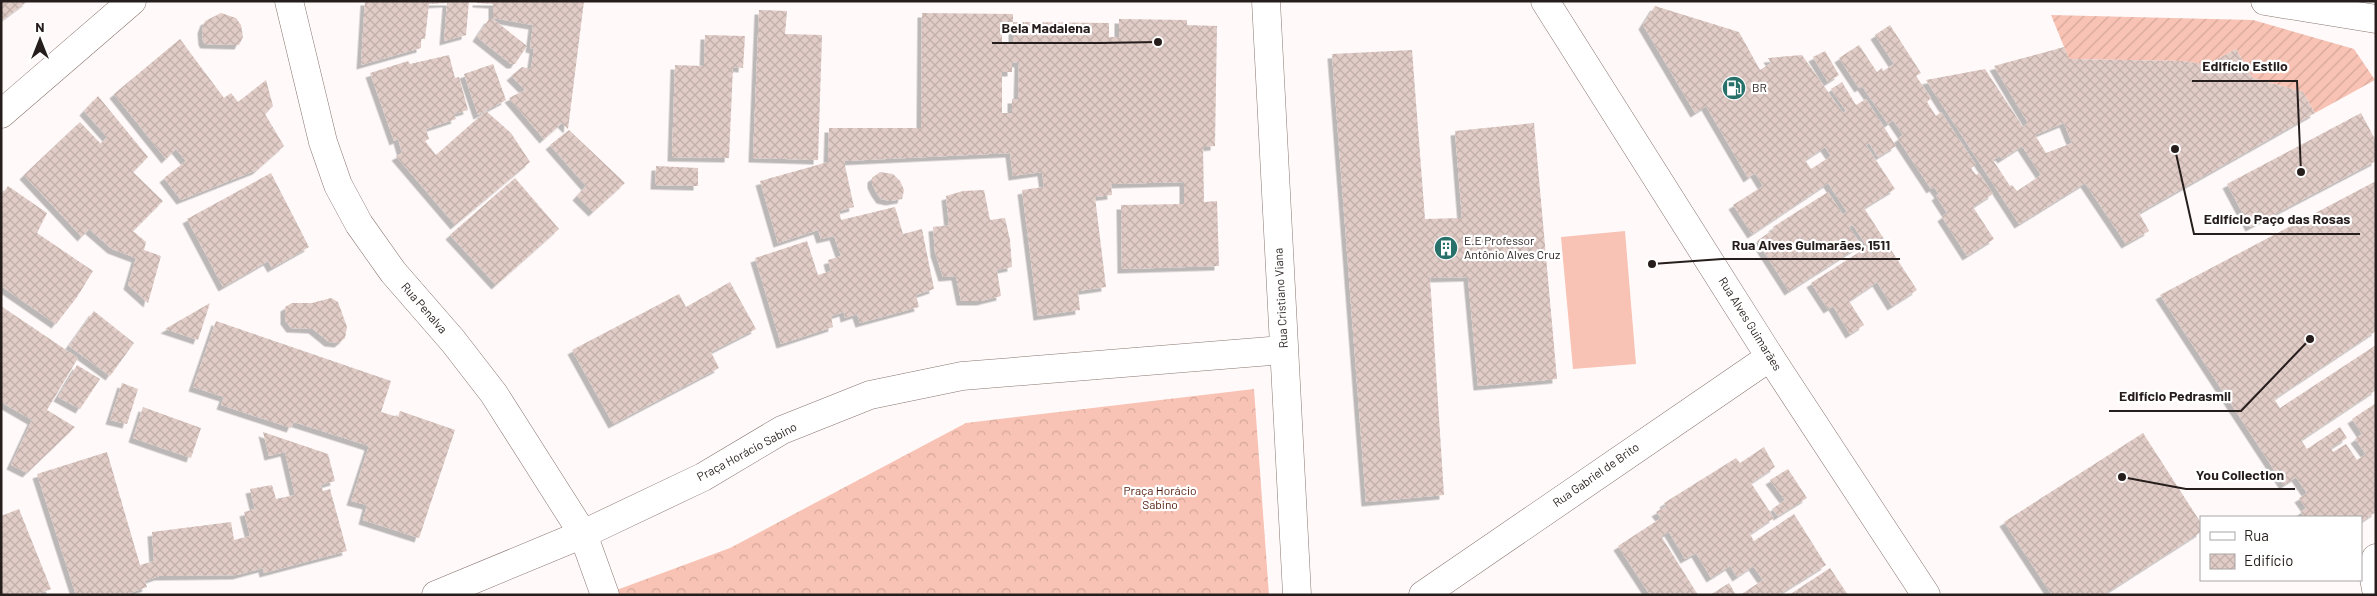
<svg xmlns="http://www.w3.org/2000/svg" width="2377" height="596" font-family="Barlow,sans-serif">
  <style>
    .grass { fill: #f8c3b4 }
    .forest { fill: url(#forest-crowns) }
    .garden { fill: url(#garden-furrows) }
    .building { fill: url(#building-cross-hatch); fill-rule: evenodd; filter: url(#shadow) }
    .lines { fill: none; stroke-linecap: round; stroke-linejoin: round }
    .street-casing { stroke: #897671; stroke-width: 29 }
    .secondary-casing { stroke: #897671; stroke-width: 29 }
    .primary-casing { stroke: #897671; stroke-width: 29 }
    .street { stroke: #fff; stroke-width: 28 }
    .secondary { stroke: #fff; stroke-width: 28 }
    .primary { stroke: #fff; stroke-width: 28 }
    .labels { text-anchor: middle; stroke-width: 4.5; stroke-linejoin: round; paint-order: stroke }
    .poi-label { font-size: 12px; fill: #261e1c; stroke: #fff; text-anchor: start }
    .street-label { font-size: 12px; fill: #261e1c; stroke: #fff }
    .park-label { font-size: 12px; fill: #4f1707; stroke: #fff }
    .leader { fill: none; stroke: #261e1c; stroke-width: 2 }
    .callout-dot { fill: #261e1c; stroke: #fff; stroke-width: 2 }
    .callout-label { font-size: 14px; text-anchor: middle; font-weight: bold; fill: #261e1c; stroke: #fff; stroke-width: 4.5; stroke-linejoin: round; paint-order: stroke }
  </style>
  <defs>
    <pattern id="forest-crowns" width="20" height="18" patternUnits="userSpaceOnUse" patternTransform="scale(1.25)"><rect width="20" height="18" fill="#f8c3b4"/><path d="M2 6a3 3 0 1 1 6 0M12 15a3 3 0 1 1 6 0" fill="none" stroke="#d4a79a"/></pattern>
    <pattern id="garden-furrows" width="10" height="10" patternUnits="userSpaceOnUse" patternTransform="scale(1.25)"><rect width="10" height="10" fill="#f8c3b4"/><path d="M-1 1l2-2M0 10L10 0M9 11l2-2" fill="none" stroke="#d4a79a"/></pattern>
    <pattern id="building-cross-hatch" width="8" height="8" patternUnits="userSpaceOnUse" patternTransform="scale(1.25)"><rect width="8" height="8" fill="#e1ccc7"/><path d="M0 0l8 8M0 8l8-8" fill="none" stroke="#c1afaa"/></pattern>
    <filter id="shadow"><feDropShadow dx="-4.5" dy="4.5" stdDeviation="0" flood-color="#0004"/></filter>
  </defs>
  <rect width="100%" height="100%" fill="#fffaf9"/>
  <polygon class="grass" points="1625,231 1636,364 1573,369 1561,237"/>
  <polygon class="forest" points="1254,389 1269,595 603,595 730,548 966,423"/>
  <polygon class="garden" points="2051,15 2253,20 2354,49 2375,80 2315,113 2303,92 2253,78 2236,49 2207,65 2184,61 2069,59"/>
  <g class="building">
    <polygon points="1,1 28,1 1,21"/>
    <polygon points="365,1 469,1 466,35 444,41 447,3 429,4 425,39 421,39 421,48 361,65"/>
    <polygon points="477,1 584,1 568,129 562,123 544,139 509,98 525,90 511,76 522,67 531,69 534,49 530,48 533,25 493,18 493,4 477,3"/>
    <path d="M1655,6L1739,32L1760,70L1771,63L1768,58L1802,55L1843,113L1846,111L1831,89L1842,82L1856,105L1866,99L1896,146L1878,157L1869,143L1866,145L1895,189L1864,208L1917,290L1892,306L1877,282L1849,301L1864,325L1850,334L1833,306L1828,309L1811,283L1867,247L1853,225L1849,227L1861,245L1789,291L1757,241L1774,229L1773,227L1828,192L1843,215L1847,212L1828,183L1752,234L1733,205L1763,186L1755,173L1748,178L1706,106L1695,113L1643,25ZM1825,147L1831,156L1811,169L1805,160Z"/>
    <polygon points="759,10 787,11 785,34 822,35 818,160 753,158"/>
    <polygon points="221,13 236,18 241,25 243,37 239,45 205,44 203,41 202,29 205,21"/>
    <path d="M922,13L1013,14V22H1002V44H1013V22L1109,23V37H1119V19L1187,20V25L1217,26L1215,146L1203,147L1204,202L1217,201L1219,266L1122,269L1121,205L1184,204V182L1111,184L1112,195L1095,197L1106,287L1078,291L1080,310L1038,316L1022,190L1044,187L1042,172L1013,176L1010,153L844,161L854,207L839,211L841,220L895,207L903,234L922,229L934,289L916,295L919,307L860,323L857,314L845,318L844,312L831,316L833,327L781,344L755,258L807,241L818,275L831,271L828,260L841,256L834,236L821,239L818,230L778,243L760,181L828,162L829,128H921ZM1012,62L1019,63L1018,99H1012V113H1002V72H1012Z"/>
    <polygon points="489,19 493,19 527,46 515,64 511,64 477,37"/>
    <polygon points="1890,25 1921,73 1916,76 1931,98 1927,102 1936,116 1941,112 1976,165 1971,168 1976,175 1979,173 1993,194 1973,207 1994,239 1967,256 1942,217 1947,213 1936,196 1939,194 1934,187 1931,189 1898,139 1903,135 1893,120 1888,124 1862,86 1859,88 1839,58 1859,45 1877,72 1882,68 1883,71 1894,64 1875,35"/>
    <polygon points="705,35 745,36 743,68 733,67 729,158 672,157 675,65 704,66"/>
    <polygon points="180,39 224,98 231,93 238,102 266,80 273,106 265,114 284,146 257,170 181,200 164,178 186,161 176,149 166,159 114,94"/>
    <path d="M2064,47L2069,59L2184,61L2207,65L2236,49L2253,78L2303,92L2315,113L2139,213L2149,231L2126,244L2085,183L2019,224L1926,80L1985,69L2023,127L2028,123L1994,66ZM2064,123L2072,143L2046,153L2035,135ZM2022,146L2041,175L2017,191L2012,185L2010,186L1993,160L2000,156L2002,159Z"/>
    <polygon points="1412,50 1425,219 1462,218 1455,131 1534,123 1557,379 1478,386 1468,277 1430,278 1444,495 1366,502 1332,54"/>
    <polygon points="1825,51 1839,75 1828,82 1813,57"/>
    <polygon points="449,55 455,78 459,77 468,110 454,114 456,119 426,129 429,139 425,141 436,155 486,111 511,133 530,162 455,225 396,156 402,153 398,139 394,141 370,73 408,61 410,64"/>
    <polygon points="493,64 506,100 478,115 464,74"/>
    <polygon points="98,96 148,157 133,172 163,201 133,231 146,242 144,250 161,256 148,303 128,285 136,258 112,249 89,229 82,237 24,175 80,122 101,144 107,137 84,111"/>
    <polygon points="2361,113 2376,141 2376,161 2250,227 2227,184"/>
    <polygon points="569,130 625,183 593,212 577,196 586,186 550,145"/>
    <polygon points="656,166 698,168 698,186 655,185"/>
    <polygon points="880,172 893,174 900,181 904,190 902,199 890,201 881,199 876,192 872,184 872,178"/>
    <polygon points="271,173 309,247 272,268 268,261 223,287 187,219"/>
    <polygon points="515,178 559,229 496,285 450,235"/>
    <polygon points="2376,181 2376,331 2274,399 2280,408 2376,345 2376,390 2301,440 2307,449 2340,427 2347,438 2331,448 2333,452 2346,444 2357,460 2366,454 2355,439 2362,434 2352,419 2376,403 2376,512 2361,522 2361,517 2304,517 2301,512 2306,508 2299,498 2307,493 2296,477 2284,485 2160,295"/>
    <polygon points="8,186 47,213 37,233 93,271 77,297 56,324 1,286 1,196"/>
    <polygon points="984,190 990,220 1005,218 1010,240 1012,267 997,270 1001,296 981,301 961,301 956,276 943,277 935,252 933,227 949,225 946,196 963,191"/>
    <polygon points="730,282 756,329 711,352 719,368 613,424 572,350 679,294 686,307"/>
    <polygon points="331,298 338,302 347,327 345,338 339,343 329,342 313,329 291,328 285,320 285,307 292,303 312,303"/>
    <polygon points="210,303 198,340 165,329"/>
    <polygon points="1,306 78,358 47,410 75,427 27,473 11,465 32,420 1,402"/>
    <polygon points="94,311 134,343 110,376 69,346"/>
    <polygon points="216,321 391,381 381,412 398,417 400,411 455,430 419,538 363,520 367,505 351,501 369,446 294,422 291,428 221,405 224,397 193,387"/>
    <polygon points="77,365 100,379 80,409 58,397"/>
    <polygon points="122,383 138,389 127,424 110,420"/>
    <polygon points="143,407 201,428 191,458 133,438"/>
    <polygon points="263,432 328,454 335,481 321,485 323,491 330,489 347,551 264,573 263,568 237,575 159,576 145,581 147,587 125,595 76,595 37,474 107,452 140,565 154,561 152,532 231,522 234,540 250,536 244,512 255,509 250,489 272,485 276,499 295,495 285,452 269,456"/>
    <polygon points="2143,433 2201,523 2201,532 2103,595 2052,595 2004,522"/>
    <polygon points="1764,447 1775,467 1751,483 1774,518 1750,534 1754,541 1794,514 1826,565 1778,595 1740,595 1763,580 1753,566 1737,577 1730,566 1711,578 1696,553 1685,559 1669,532 1661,536 1698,595 1650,595 1618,546 1661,518 1656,512 1666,506 1664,503 1736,458 1740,463"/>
    <polygon points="1788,469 1807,498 1778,516 1772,509 1785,500 1770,480"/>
    <polygon points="19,509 51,589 37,595 1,595 1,516"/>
    <polygon points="1830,568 1848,595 1789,595"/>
    <polygon points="1729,583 1736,595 1710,595"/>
  </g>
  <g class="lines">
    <g class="street-casing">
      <g id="street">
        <polyline points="289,1 323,142 338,185 359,224 393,272 453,341 494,394 583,534 605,595"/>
        <polyline points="1266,1 1297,595"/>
        <polyline points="1545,1 1770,357 1926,595"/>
        <polyline points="2376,558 2372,568 2376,589"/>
        <polyline points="436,595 583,534 703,477 782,430 870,395 962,376 1283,350"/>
        <polyline points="1423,595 1770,357"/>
      </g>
    </g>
    <g class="secondary-casing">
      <polyline id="secondary" points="1,114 132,1"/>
    </g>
    <g class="primary-casing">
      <polyline id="primary" points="2265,1 2376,19"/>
    </g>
    <use href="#street" class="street"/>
    <use href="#secondary" class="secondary"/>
    <use href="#primary" class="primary"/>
  </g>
  <defs>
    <g id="fuel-disc" transform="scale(1.25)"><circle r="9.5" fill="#28716a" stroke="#fff"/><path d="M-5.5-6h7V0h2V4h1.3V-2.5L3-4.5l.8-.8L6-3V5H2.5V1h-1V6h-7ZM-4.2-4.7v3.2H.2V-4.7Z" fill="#fff"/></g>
    <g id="building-disc" transform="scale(1.25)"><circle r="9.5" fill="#28716a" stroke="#fff"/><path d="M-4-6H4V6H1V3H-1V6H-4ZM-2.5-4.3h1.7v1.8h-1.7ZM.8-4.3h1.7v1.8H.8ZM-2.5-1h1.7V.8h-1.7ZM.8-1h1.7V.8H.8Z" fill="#fff"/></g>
  </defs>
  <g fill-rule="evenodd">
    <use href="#fuel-disc" x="1734" y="88"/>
    <use href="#building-disc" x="1446" y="248"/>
  </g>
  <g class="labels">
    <g class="poi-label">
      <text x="1752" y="92">BR</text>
      <text x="1464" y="245">E.E Professor<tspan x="1464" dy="14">Antônio Alves Cruz</tspan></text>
    </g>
    <g class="street-label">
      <text transform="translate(1281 298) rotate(-93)" y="4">Rua Cristiano Viana</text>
      <text transform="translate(424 308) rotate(49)" y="4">Rua Penalva</text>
      <text transform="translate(1750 324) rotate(58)" y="4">Rua Alves Guimarães</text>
      <text transform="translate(747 452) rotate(-28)" y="4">Praça Horácio Sabino</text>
      <text transform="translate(1596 475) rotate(-35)" y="4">Rua Gabriel de Brito</text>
    </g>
    <g class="park-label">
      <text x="1160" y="495">Praça Horácio<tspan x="1160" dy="14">Sabino</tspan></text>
    </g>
  </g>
  <path class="leader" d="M1158 42L1101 43H992M2301 172L2297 81H2192M2175 149L2194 234H2360M1652 264L1722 259H1900M2310 339L2241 411H2109M2122 477L2186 489H2295"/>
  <g class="callout-dot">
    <circle cx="1158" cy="42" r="5"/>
    <circle cx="2301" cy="172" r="5"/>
    <circle cx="2175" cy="149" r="5"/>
    <circle cx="1652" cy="264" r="5"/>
    <circle cx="2310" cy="339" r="5"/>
    <circle cx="2122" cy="477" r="5"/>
  </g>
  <g class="callout-label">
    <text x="1046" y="33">Bela Madalena</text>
    <text x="2245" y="71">Edifício Estilo</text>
    <text x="2277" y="224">Edifício Paço das Rosas</text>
    <text x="1811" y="250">Rua Alves Guimarães, 1511</text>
    <text x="2175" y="401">Edifício Pedrasmil</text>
    <text x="2240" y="480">You Collection</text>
  </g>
  <rect width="2377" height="596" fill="none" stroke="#261e1c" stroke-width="5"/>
  <rect x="2200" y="516" width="162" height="65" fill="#ffffff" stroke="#a8a5a4"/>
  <rect x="2210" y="532" width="25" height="8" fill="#ffffff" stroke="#a8a5a4"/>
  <text x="2244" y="541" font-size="15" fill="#261e1c">Rua</text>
  <rect x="2210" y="554" width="25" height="15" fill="url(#building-cross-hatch)" stroke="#a8a5a4"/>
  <text x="2244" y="566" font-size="15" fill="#261e1c">Edifício</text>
  <g transform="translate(40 40)" stroke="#ffffff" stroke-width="4" paint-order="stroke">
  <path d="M0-4L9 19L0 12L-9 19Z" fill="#261e1c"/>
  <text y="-8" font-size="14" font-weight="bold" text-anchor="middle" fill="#261e1c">N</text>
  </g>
</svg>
